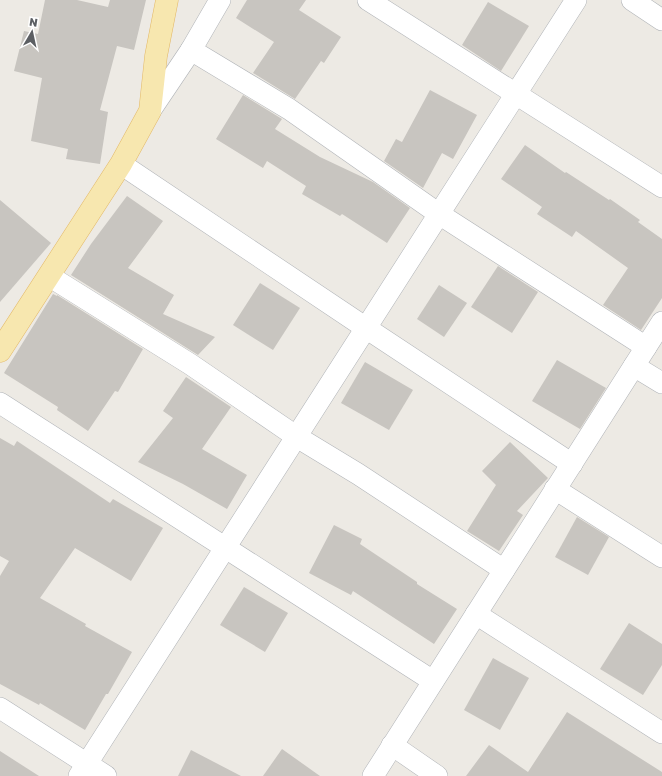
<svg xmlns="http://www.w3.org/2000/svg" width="662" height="776" font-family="'Golos Text',sans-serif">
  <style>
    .building { fill: #c8c5c0 }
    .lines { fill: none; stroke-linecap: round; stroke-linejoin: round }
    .minor-casing { stroke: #b1b4b8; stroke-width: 22 }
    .major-casing { stroke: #e3b866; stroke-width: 23 }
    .minor { stroke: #fff; stroke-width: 21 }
    .major { stroke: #f7e7af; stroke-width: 22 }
  </style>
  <rect width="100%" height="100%" fill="#edeae4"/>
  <g class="building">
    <polygon points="45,0 77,0 108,7 110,0 146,0 134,50 117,46 100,110 108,112 100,164 66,159 68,149 31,141 42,78 14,71 24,31 38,34"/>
    <polygon points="247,0 306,0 299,10 341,37 324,63 321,61 295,99 253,73 274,42 236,18"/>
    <polygon points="488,2 529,26 501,71 462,45"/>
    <polygon points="430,90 477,115 453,159 442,153 423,188 384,161 396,139 402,142"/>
    <polygon points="243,95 282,119 275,129 320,157 373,182 410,208 387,243 342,214 340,216 302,194 306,186 267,161 263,168 216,139"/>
    <polygon points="525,145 565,173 566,172 609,200 610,199 640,220 638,222 662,239 662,298 641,330 603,305 628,268 576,231 572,237 537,214 542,207 501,179"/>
    <polygon points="127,196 163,221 128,268 174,295 163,314 215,337 198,355 71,275 91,244"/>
    <polygon points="0,200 51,243 0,302"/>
    <polygon points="498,266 538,292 512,333 471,307"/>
    <polygon points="260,283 300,308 273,350 233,325"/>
    <polygon points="439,285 467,303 444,337 417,319"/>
    <polygon points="53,294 57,296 57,295 143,349 118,392 115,391 88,431 57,410 58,407 4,373"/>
    <polygon points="557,360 606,388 580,429 532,401"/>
    <polygon points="365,362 413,390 389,430 341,403"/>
    <polygon points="186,377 231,407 202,449 247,475 227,509 183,484 138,462 173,418 163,411"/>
    <polygon points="0,438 14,446 17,441 110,503 113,499 163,528 131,581 75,548 40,598 86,624 85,626 132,652 108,694 106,694 85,730 40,703 39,705 0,684 0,576 9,561 0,556"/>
    <polygon points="510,442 548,478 517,511 523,515 499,551 467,531 496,485 482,471"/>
    <polygon points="577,517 609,537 588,575 555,557"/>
    <polygon points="334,525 362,539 360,544 417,582 417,584 457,609 434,644 353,591 351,595 309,573"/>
    <polygon points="244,587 288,613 265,652 220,625"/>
    <polygon points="629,623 662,644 662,665 643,695 600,669"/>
    <polygon points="493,658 529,678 500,730 464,710"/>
    <polygon points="567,712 662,772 662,776 466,776 489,745 528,772"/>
    <polygon points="282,749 320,776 263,776"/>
    <polygon points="191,750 241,776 178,776"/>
    <polygon points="0,751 39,776 0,776"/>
  </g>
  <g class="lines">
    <g class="minor-casing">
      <g id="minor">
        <polyline points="368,0 662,187"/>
        <polyline points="632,0 662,20"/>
        <polyline points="191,50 289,109 439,214 646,347"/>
        <polyline points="150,111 191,50 220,0"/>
        <polyline points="121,164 366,328 572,464"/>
        <polyline points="49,276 190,364 297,437 358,474 504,570"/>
        <polyline points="634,366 662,383"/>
        <polyline points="0,403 433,681"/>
        <polyline points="555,489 662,557"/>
        <polyline points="476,614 662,733"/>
        <polyline points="0,708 106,776"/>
        <polyline points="392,745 437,776"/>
        <polyline points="79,776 576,0"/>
        <polyline points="373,776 662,322"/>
      </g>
    </g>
    <g class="major-casing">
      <polyline id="major" points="0,351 121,164 150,111 156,56 167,0"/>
    </g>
    <use href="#minor" class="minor"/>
    <use href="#major" class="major"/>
  </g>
  <g transform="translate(32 32) rotate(9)" stroke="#ffffff" stroke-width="3" paint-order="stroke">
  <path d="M0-3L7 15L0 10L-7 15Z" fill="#5c5f63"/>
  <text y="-6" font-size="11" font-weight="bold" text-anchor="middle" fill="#5c5f63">N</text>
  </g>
</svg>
